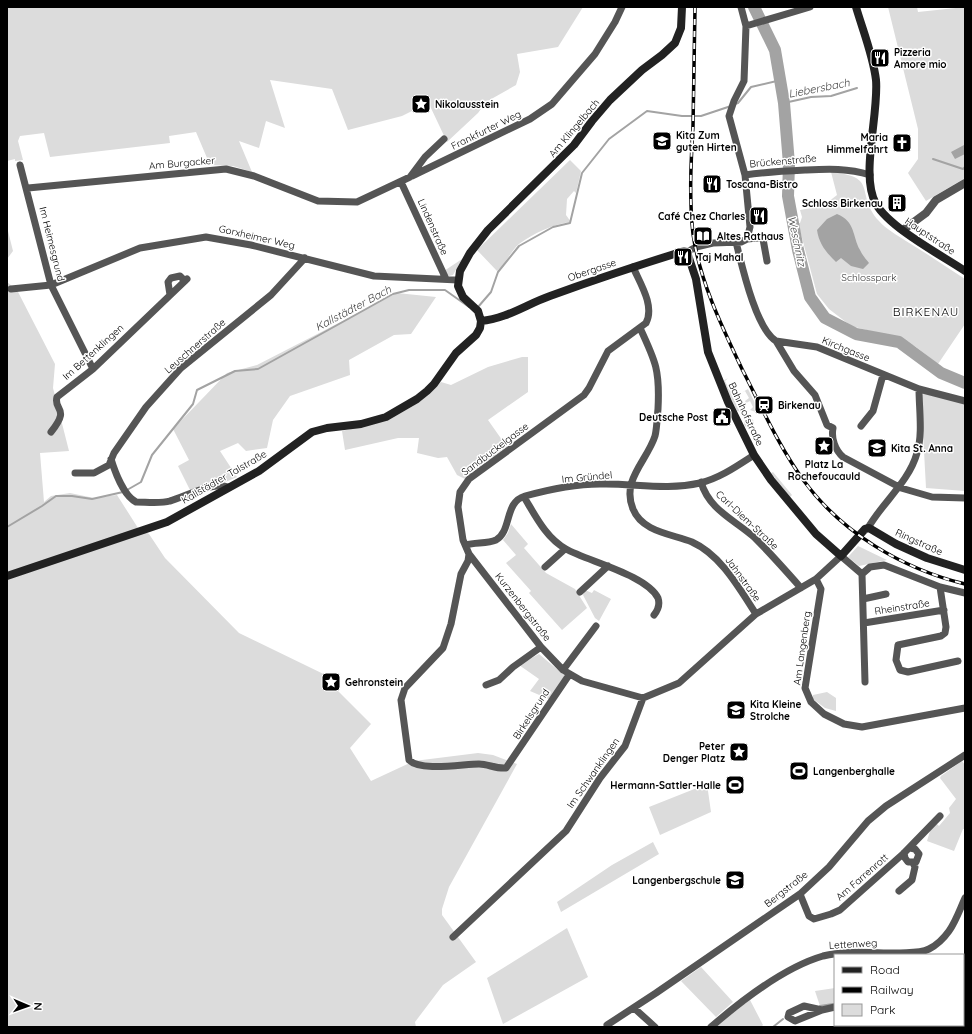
<svg xmlns="http://www.w3.org/2000/svg" width="972" height="1034" viewBox="0 0 972 1034" font-family="Quicksand,sans-serif">
	<style>
		.green { fill: #dcdcdc }
		.water { fill: #a3a3a3 }
		.lines { fill: none; stroke-linecap: round; stroke-linejoin: round }
		.stream { stroke: #a3a3a3; stroke-width: 2 }
		.river { stroke: #a3a3a3; stroke-width: 12 }
		.minor { stroke: #555; stroke-width: 7 }
		.tertiary { stroke: #555; stroke-width: 8 }
		.secondary { stroke: #222; stroke-width: 8 }
		.rail-casing { stroke: #000; stroke-width: 3.5 }
		.rail { stroke: #fff; stroke-width: 2; stroke-dasharray: 6; stroke-linecap: butt }
		.labels { text-anchor: middle; dominant-baseline: central; stroke-width: 3; stroke-linejoin: round; paint-order: stroke }
		.poi-label { font-size: 10px; font-weight: bold; fill: #000; stroke: #fff; text-anchor: start }
		.street-label { font-size: 10px; fill: #000; stroke: #fff }
		.park-label { font-size: 10px; fill: #333; stroke: #fff }
		.water-label { font-size: 11px; font-style: italic; fill: #444; stroke: #fff }
		.quarter-label { font-size: 12px; letter-spacing: 1px; fill: #000; stroke: #fff }
	</style>
	<rect width="100%" height="100%" fill="#fff"/>
	<!-- green -->
	<path class="green" d="M7 7H583L558 47 517 54 520 72 516 85 486 102 478 113 447 142 430 106 421 114 418 108 402 116 348 130 332 89 270 80 285 128 266 121 259 148 239 141 252 172 233 166 210 165 196 132 169 136 170 143 50 157 44 133 20 136 18 141 23 160 15 161V159L7 161Z
		M888 7H917L918 12 965 7V178L926 201 908 173 918 159V129Z
		M570 160 581 171 576 193 574 191 567 199 566 215 571 222C553 224 534 233 519 244 511 251 506 263 497 271L477 250Z
		M831 172C880 177 854 193 879 221 886 229 897 235 906 241 926 253 945 266 965 279V324L938 364 916 347 901 339 851 326 829 309 817 294 798 223H800L802 217 800 210 823 206 837 195Z
		M7 227 13 251 7 259Z
		M462 259 453 275 449 276 444 271Z
		M7 282 17 290 55 364 53 388 69 451 40 453 44 502 51 496 70 493 94 498 117 495 138 528 149 534 165 558 239 633 340 682 337 690 371 724 350 748 371 781 414 761 478 753 493 755 517 764 449 887 442 909V915L476 962 443 985 415 1022 416 1027H7Z
		M397 293 436 297 411 334 394 335 349 360 350 375 290 396 273 420 267 448 246 451 238 443 220 451 237 477 193 496 178 466 189 460 173 429 227 373 257 365Z
		M522 357H528V392L488 420 507 447 465 479 457 475 447 457 438 458 417 453 419 438H398L345 450 342 431 389 420 413 406 441 382 451 385 488 367Z
		M728 378 725 381 730 391 733 390 734 392 731 394 735 401 738 399 739 401 736 403 739 410 743 409 742 412 737 411 723 381Z
		M748 389 760 413H759L750 410 753 407 750 401 746 403 745 401 749 398 745 391 741 393Z
		M925 393 965 403V491L926 488 921 396Z
		M744 423a5 5 0 1 1 10 0a5 5 0 1 1-10 0Z
		M773 472 792 495 789 498 771 473Z
		M511 524 528 544 524 548 546 573 575 589 587 608 562 630 529 593 531 591 506 563 516 555 503 540 508 533Z
		M858 546 887 560 859 566 848 557Z
		M585 590 592 593 594 590 611 599 599 621 595 618 583 595Z
		M539 654 565 676 551 700 530 691 539 679 519 665Z
		M827 692 836 698V711L825 708 813 699V695Z
		M962 761 965 765V829H963L954 851 927 841 930 831 936 823 939 826 950 813 949 808 956 799 940 778 941 776Z
		M707 784 711 812 660 835 649 807Z
		M653 842 659 854 561 912 557 902 612 865Z
		M567 928 588 977 503 1024 487 978Z
		M701 967 733 1002 716 1017 681 981Z
		M835 988V1005L820 1006 815 991Z
		M750 1000 763 1025 761 1027H715L737 1009Z"/>
	<!-- water -->
	<path class="water" d="M964 145 965 154 955 159 951 152Z
		M837 214C856 222 852 236 860 250 862 255 866 259 869 263L863 269 851 266 841 258 836 262C826 252 819 244 817 230L827 219Z"/>
	<g class="lines">
		<!-- stream -->
		<path class="stream" d="M784 103 811 97 831 96 857 88
			M735 104 738 103 751 87 781 80
			M933 159 963 169 965 167
			M478 307 491 292 498 272 519 246 553 227 570 223 582 173 609 139 647 111 682 116H701L731 106
			M127 490 141 482 152 455 193 404 197 390 235 371 258 369 393 294 409 290H445L469 307
			M7 527 42 506 56 496H72L92 499 123 492
			M820 1006 833 1004
			M773 1027 783 1019"/>
		<!-- river -->
		<path class="river" d="M754 7 775 50 784 103 789 164 788 196 798 250 810 297 825 318 856 334 899 342 941 373 965 383"/>
		<!-- minor -->
		<path class="minor" d="M741 7 746 26 744 81 734 101 729 116 745 175 750 227 747 239
			M746 26 810 7
			M20 165 51 285 93 369
			M745 175C765 172 784 171 805 170 828 169 847 168 870 175
			M412 176 530 119 552 104 595 54 615 22 622 7
			M401 182 446 279
			M28 188 226 169 254 176 318 201 357 202 410 177 425 157 444 139
			M763 239 767 261
			M736 242C742 266 756 329 776 341L817 347 919 389 965 401
			M687 252 696 247 713 243 741 242 747 239 771 237
			M11 289 51 285 140 248 206 237 251 245 374 276 458 280
			M170 295 168 282 171 278 180 276 185 281
			M640 328C656 362 660 371 658 409 657 418 657 428 655 436 647 461 621 480 633 509 642 532 672 534 692 542 721 555 739 588 756 614
			M776 341 794 371 815 395 827 425 833 428C831 438 835 450 843 457L901 488 932 497 965 498
			M861 426 873 411 883 375
			M51 432C71 407 53 411 57 397L93 369 187 279
			M111 459C115 472 124 496 136 502 146 502 160 504 170 501 185 497 213 481 228 487
			M75 473H94L109 465 114 453 146 407 181 368 271 295 305 258
			M701 482C709 510 735 520 755 538 771 554 786 571 801 588
			M524 497C535 515 546 538 566 549 587 561 647 575 658 598 660 604 658 610 654 615
			M868 528C882 503 909 482 917 453 923 434 919 409 919 389
			M466 545C475 542 487 544 496 540 512 531 504 502 525 496 550 489 580 483 606 484 637 484 669 490 700 483 720 478 737 466 754 455
			M469 554 541 647 563 670 582 681 643 698
			M545 567 565 549
			M862 574 870 567 884 565 940 587 946 627 945 633 941 636 898 645 896 660 900 670 908 672 958 661
			M816 579 821 589 805 688 811 702 824 714 844 724 862 727 965 708
			M940 587 965 593
			M580 592 608 566
			M863 599 886 594
			M864 623 944 610
			M563 670 596 626
			M569 675 506 768C496 769 488 764 479 764 463 764 421 772 409 760L401 700 405 688 443 648 451 624 461 574 468 561 469 554 463 540 458 507 460 492 469 479 584 395 589 388 608 351 646 323C655 306 640 283 633 267
			M486 685 499 680 513 667 541 647
			M904 853 905 858 908 862H916L919 854 915 849 910 848
			M899 891 912 880 915 867 913 863
			M800 894 809 916 814 919 831 914 840 910 904 853 940 816
			M453 937 566 831 600 778 625 746 643 698 679 683 756 614 816 579 841 556 862 574 865 682
			M963 983H965
			M634 1008 655 1027
			M822 1010 804 1006 789 1013 788 1017 795 1021 822 1010 835 1007
			M607 1025 656 993 800 894 829 867 868 821 886 806 965 755
			M711 1027C741 1001 785 967 823 956 846 950 872 953 896 953 907 952 919 954 929 949 937 945 944 938 949 931 956 921 960 909 965 898
			M958 1027 965 1026"/>
		<!-- tertiary -->
		<path class="tertiary" d="M903 230 926 213 936 200 965 183"/>
		<!-- secondary -->
		<path class="secondary" d="M856 7C863 31 873 55 876 80 879 114 860 176 876 204 890 228 941 255 965 271
			M481 321C506 319 527 304 550 296 594 280 639 265 684 251L687 252 696 279 708 352 728 402 754 455 771 480 816 534 841 556 865 529 869 528 896 544 927 558 965 570
			M7 576 167 522 259 471 312 432 327 428 361 424 386 417 417 399 427 391 434 384 456 353 476 335 480 328 481 321 478 311 463 297 458 286 460 271 470 253 488 230 574 145 592 121 610 100 642 70 662 55 675 43 681 28 682 7"/>
		<defs>
			<path id="rail" d="M695 7C694 47 694 86 693 126 691 161 689 198 693 234 700 282 722 327 743 371 762 408 779 447 804 481 842 533 903 569 965 584"/>
		</defs>
		<!-- rail casing -->
		<use href="#rail" class="rail-casing"/>
		<!-- rail -->
		<use href="#rail" class="rail"/>
	</g>
	<!-- icons -->
	<defs>
		<symbol id="restaurant-square" viewBox="-11 -11 22 22"><rect x="-9" y="-9" width="18" height="18" rx="4" fill="#000" stroke="#fff"/><path d="M-5-6h1v4h1v-4h1v4h1v-4h1v5L-1.5 .5V6h-2V.5L-5-1ZM5-6V6H3V1.5H1.5Q1.5-4 5-6Z" fill="#fff"/></symbol>
		<symbol id="sight-square" viewBox="-11 -11 22 22"><rect x="-9" y="-9" width="18" height="18" rx="4" fill="#000" stroke="#fff"/><path d="M0-6L1.8-2.2L6-1.7L2.9 1.2L3.7 5.4L0 3.3L-3.7 5.4L-2.9 1.2L-6-1.7L-1.8-2.2Z" fill="#fff"/></symbol>
		<symbol id="school-square" viewBox="-11 -11 22 22"><rect x="-9" y="-9" width="18" height="18" rx="4" fill="#000" stroke="#fff"/><path d="M0-5L7-2L0 1L-7-2ZM-4 1L0 2.5L4 1V4Q0 6-4 4Z" fill="#fff"/></symbol>
		<symbol id="church-square" viewBox="-11 -11 22 22"><rect x="-9" y="-9" width="18" height="18" rx="4" fill="#000" stroke="#fff"/><path d="M-1.2-6h2.4v3.5h3.3v2.4h-3.3V6h-2.4V-.1h-3.3v-2.4h3.3Z" fill="#fff"/></symbol>
		<symbol id="building-square" viewBox="-11 -11 22 22"><rect x="-9" y="-9" width="18" height="18" rx="4" fill="#000" stroke="#fff"/><path d="M-4-6H4V6H1V3H-1V6H-4ZM-2.5-4.3h1.7v1.8h-1.7ZM.8-4.3h1.7v1.8H.8ZM-2.5-1h1.7V.8h-1.7ZM.8-1h1.7V.8H.8Z" fill="#fff"/></symbol>
		<symbol id="library-square" viewBox="-11 -11 22 22"><rect x="-9" y="-9" width="18" height="18" rx="4" fill="#000" stroke="#fff"/><path d="M-6-4Q-3-5.5-.7-3.5V5Q-3 3-6 4ZM6-4Q3-5.5 .7-3.5V5Q3 3 6 4Z" fill="#fff"/></symbol>
		<symbol id="station-square" viewBox="-11 -11 22 22"><rect x="-9" y="-9" width="18" height="18" rx="4" fill="#000" stroke="#fff"/><path d="M-3-6H3Q5-6 5-4V2Q5 4 3 4L4.5 6H3L1.5 4h-3L-3 6H-4.5L-3 4Q-5 4-5 2V-4Q-5-6-3-6ZM-3.5-4v3h7v-3ZM-3.5 1v1.5H-2V1ZM2 1v1.5H3.5V1Z" fill="#fff"/></symbol>
		<symbol id="civic-square" viewBox="-11 -11 22 22"><rect x="-9" y="-9" width="18" height="18" rx="4" fill="#000" stroke="#fff"/><path d="M-.6-6.5H3V-4.5H.6V-3L4-1V1h2V6H-6V1h2V-1L-.6-3ZM-1.2 2.5V6h2.4V2.5Z" fill="#fff"/></symbol>
		<symbol id="stadium-square" viewBox="-11 -11 22 22"><rect x="-9" y="-9" width="18" height="18" rx="4" fill="#000" stroke="#fff"/><path d="M0-5a6.5 5 0 1 0 0 10a6.5 5 0 1 0 0-10ZM-3.5-1.8h7v3.6h-7Z" fill="#fff"/></symbol>
	</defs>
	<g fill-rule="evenodd">
		<use href="#restaurant-square" x="869" y="47" width="22" height="22"/>
		<use href="#sight-square" x="410" y="93" width="22" height="22"/>
		<use href="#school-square" x="651" y="130" width="22" height="22"/>
		<use href="#church-square" x="891" y="132" width="22" height="22"/>
		<use href="#restaurant-square" x="701" y="173" width="22" height="22"/>
		<use href="#building-square" x="886" y="192" width="22" height="22"/>
		<use href="#restaurant-square" x="748" y="205" width="22" height="22"/>
		<use href="#library-square" x="692" y="225" width="22" height="22"/>
		<use href="#restaurant-square" x="672" y="246" width="22" height="22"/>
		<use href="#station-square" x="753" y="394" width="22" height="22"/>
		<use href="#civic-square" x="711" y="406" width="22" height="22"/>
		<use href="#sight-square" x="813" y="435" width="22" height="22"/>
		<use href="#school-square" x="866" y="437" width="22" height="22"/>
		<use href="#sight-square" x="320" y="671" width="22" height="22"/>
		<use href="#school-square" x="725" y="699" width="22" height="22"/>
		<use href="#sight-square" x="728" y="741" width="22" height="22"/>
		<use href="#stadium-square" x="788" y="760" width="22" height="22"/>
		<use href="#stadium-square" x="724" y="774" width="22" height="22"/>
		<use href="#school-square" x="724" y="869" width="22" height="22"/>
	</g>
	<g class="labels">
		<!-- poi labels -->
		<g class="poi-label">
			<text x="894" y="52">Pizzeria<tspan x="894" dy="12">Amore mio</tspan></text>
			<text x="435" y="104">Nikolausstein</text>
			<text x="676" y="135">Kita Zum<tspan x="676" dy="12">guten Hirten</tspan></text>
			<text x="888" y="137" text-anchor="end">Maria<tspan x="888" dy="12">Himmelfahrt</tspan></text>
			<text x="726" y="184">Toscana-Bistro</text>
			<text x="883" y="203" text-anchor="end">Schloss Birkenau</text>
			<text x="745" y="216" text-anchor="end">Café Chez Charles</text>
			<text x="717" y="236">Altes Rathaus</text>
			<text x="697" y="257">Taj Mahal</text>
			<text x="778" y="405">Birkenau</text>
			<text x="708" y="417" text-anchor="end">Deutsche Post</text>
			<text x="891" y="448">Kita St. Anna</text>
			<text x="824" y="464" text-anchor="middle">Platz La<tspan x="824" dy="12">Rochefoucauld</tspan></text>
			<text x="345" y="682">Gehronstein</text>
			<text x="750" y="704">Kita Kleine<tspan x="750" dy="12">Strolche</tspan></text>
			<text x="725" y="746" text-anchor="end">Peter<tspan x="725" dy="12">Denger Platz</tspan></text>
			<text x="813" y="771">Langenberghalle</text>
			<text x="721" y="785" text-anchor="end">Hermann-Sattler-Halle</text>
			<text x="721" y="880" text-anchor="end">Langenbergschule</text>
		</g>
		<!-- street labels -->
		<g class="street-label">
			<text transform="translate(574 128) rotate(-50)">Am Klingelbach</text>
			<text transform="translate(486 130) rotate(-26)">Frankfurter Weg</text>
			<text transform="translate(783 161) rotate(-5)">Brückenstraße</text>
			<text transform="translate(182 163) rotate(-5)">Am Burgacker</text>
			<text transform="translate(433 227) rotate(66)">Lindenstraße</text>
			<text transform="translate(930 236) rotate(34)">Hauptstraße</text>
			<text transform="translate(257 237) rotate(13)">Gorxheimer Weg</text>
			<text transform="translate(52 244) rotate(76)">Im Heimesgrund</text>
			<text transform="translate(592 270) rotate(-19)">Obergasse</text>
			<text transform="translate(195 346) rotate(-41)">Leuschnerstraße</text>
			<text transform="translate(846 349) rotate(22)">Kirchgasse</text>
			<text transform="translate(93 352) rotate(-42)">Im Bettenklingen</text>
			<text transform="translate(746 414) rotate(65)">Bahnhofstraße</text>
			<text transform="translate(495 449) rotate(-37)">Sandbuckelgasse</text>
			<text transform="translate(224 477) rotate(-30)">Kallstädter Talstraße</text>
			<text transform="translate(587 477) rotate(-5)">Im Gründel</text>
			<text transform="translate(747 520) rotate(43)">Carl-Diem-Straße</text>
			<text transform="translate(919 542) rotate(24)">Ringstraße</text>
			<text transform="translate(743 579) rotate(54)">Jahnstraße</text>
			<text transform="translate(523 607) rotate(52)">Kurzenbergstraße</text>
			<text transform="translate(902 607) rotate(-9)">Rheinstraße</text>
			<text transform="translate(802 648) rotate(-82)">Am Langenberg</text>
			<text transform="translate(531 714) rotate(-57)">Birkelsgrund</text>
			<text transform="translate(593 773) rotate(-55)">Im Schwanklingen</text>
			<text transform="translate(862 877) rotate(-41)">Am Farrenrott</text>
			<text transform="translate(786 889) rotate(-38)">Bergstraße</text>
			<text transform="translate(853 944) rotate(-3)">Lettenweg</text>
		</g>
		<!-- park labels -->
		<g class="park-label">
			<text x="869" y="277">Schlosspark</text>
		</g>
		<!-- water labels -->
		<g class="water-label">
			<text transform="translate(819 88) rotate(-11)">Liebersbach</text>
			<text transform="translate(797 241) rotate(78)">Weschnitz</text>
			<text transform="translate(353 308) rotate(-28)">Kallstädter Bach</text>
		</g>
		<!-- quarter labels -->
		<g class="quarter-label">
			<text x="926" y="311">BIRKENAU</text>
		</g>
	</g>
	<!-- border -->
	<rect width="972" height="1034" fill="none" stroke="#000000" stroke-width="16"/>
	<!-- legend -->
	<rect x="834" y="954" width="130" height="72" fill="#ffffff" stroke="#999999"/>
	<rect x="842" y="967" width="20" height="6" fill="#222222" stroke="#999999"/>
	<text x="870" y="974" font-size="12" fill="#000000">Road</text>
	<rect x="842" y="987" width="20" height="6" fill="#000000" stroke="#999999"/>
	<text x="870" y="994" font-size="12" fill="#000000">Railway</text>
	<rect x="842" y="1004" width="20" height="12" fill="#dcdcdc" stroke="#999999"/>
	<text x="870" y="1014" font-size="12" fill="#000000">Park</text>
	<!-- north arrow -->
	<g transform="translate(28 1006) rotate(92)" stroke="#ffffff" stroke-width="3" paint-order="stroke">
	<path d="M0-3L7 15L0 10L-7 15Z" fill="#000000"/>
	<text y="-6" font-size="11" font-weight="bold" text-anchor="middle" fill="#000000">N</text>
	</g>
</svg>
